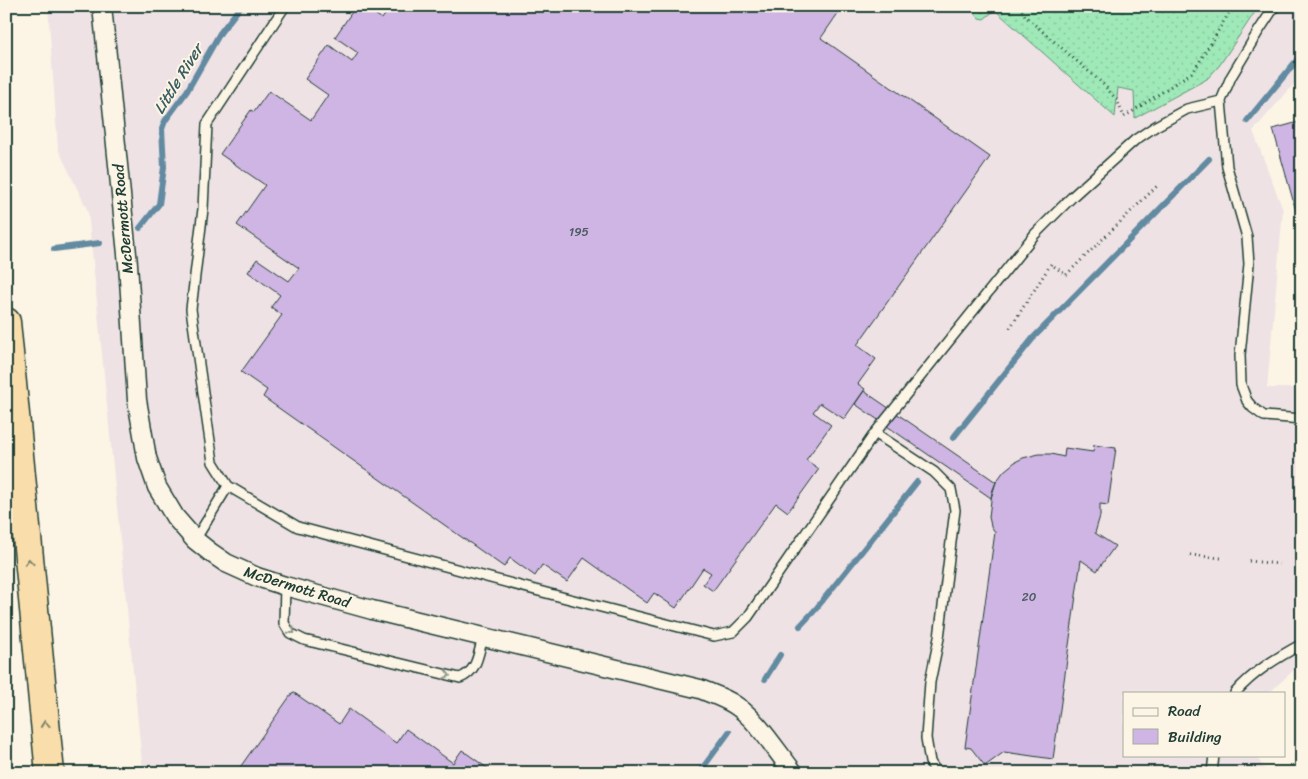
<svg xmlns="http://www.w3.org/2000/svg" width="1308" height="779" viewBox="0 0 1308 779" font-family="Sriracha,sans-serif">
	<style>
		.built { fill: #eee2e4 }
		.grass { fill: url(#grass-dots); stroke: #5f9376 }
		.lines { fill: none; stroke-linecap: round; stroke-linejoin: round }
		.stream { stroke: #628aa1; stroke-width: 6 }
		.building { fill: #cfb5e3; stroke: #1f3d34 }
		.lane-casing { stroke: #1f3d34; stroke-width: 12 }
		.street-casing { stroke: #1f3d34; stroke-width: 21 }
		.highway-casing { stroke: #1f3d34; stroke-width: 31 }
		.path { stroke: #1f3d34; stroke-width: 3; stroke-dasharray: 1 4; stroke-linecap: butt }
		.lane { stroke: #fcf5e5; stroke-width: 9 }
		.street { stroke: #fcf5e5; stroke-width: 18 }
		.highway { stroke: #f9ddab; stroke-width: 28 }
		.oneway { stroke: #81856a }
		.oneway2 { stroke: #8e998c }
		.labels { text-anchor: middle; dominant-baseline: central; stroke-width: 4; stroke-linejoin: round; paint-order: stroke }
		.number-label { font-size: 12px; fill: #4b5b60 }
		.street-label { font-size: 15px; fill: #1f3d34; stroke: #fcf5e5 }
		.water-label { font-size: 16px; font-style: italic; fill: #3b5d61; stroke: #fcf5e5 }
	</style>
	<defs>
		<pattern id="grass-dots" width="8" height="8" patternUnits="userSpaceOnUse" patternTransform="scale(1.25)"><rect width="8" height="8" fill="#9fe9b8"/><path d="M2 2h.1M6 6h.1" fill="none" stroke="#88c99f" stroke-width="1.8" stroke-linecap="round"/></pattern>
	</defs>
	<rect width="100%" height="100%" fill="#fcf5e5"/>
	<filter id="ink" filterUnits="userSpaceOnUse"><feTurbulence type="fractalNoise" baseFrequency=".02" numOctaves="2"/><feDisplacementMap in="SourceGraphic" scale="10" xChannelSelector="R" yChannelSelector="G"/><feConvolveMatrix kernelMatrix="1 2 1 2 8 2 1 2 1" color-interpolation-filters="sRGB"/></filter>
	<g filter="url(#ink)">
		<!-- built -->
		<path class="built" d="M48 6H1302V75L1253 131 1283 210 1267 388H1302V665L1297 667 1269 693H1124V755H1255L1268 773H143L88 211 58 149Z"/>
		<!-- grass -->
		<path class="grass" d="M975 6H1259L1219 66 1207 79 1135 118 1134 91 1118 88 1115 117 995 10 984 19 979 18 974 12Z"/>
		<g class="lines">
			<!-- stream -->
			<path class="stream" d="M1247 121 1302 54
				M140 228 159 204 164 167 162 129 165 121 187 91 220 33 241 6
				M54 249 100 243
				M953 438 1034 337 1209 159
				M800 626 815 610 917 482
				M765 679 780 655
				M699 773 729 732"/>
		</g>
		<!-- building -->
		<path class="building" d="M356 6H364L382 19 391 6H843L821 38 990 157 857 345 876 359 858 384 865 389 844 419 820 403 813 412 831 425 806 460 819 469 788 512 776 503 713 591 703 584 711 573 703 568 676 608 654 593 647 603 584 558 567 582 542 565 535 576 510 558 504 567 263 397 267 390 241 372 282 315 271 307 280 295 248 272 257 259 289 281 299 268 237 225 265 185 220 154 251 110 254 112 269 91 311 120 328 95 305 79 329 45 352 62 358 53 335 37Z
			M1302 121V217L1298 218 1273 129Z
			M864 391 996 482 991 498 855 404Z
			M1094 445 1116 448 1108 505 1100 504V516L1095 533 1115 546 1097 571 1081 560 1053 759 1004 752 985 766 971 748 965 747 995 532 991 526 989 517 992 492 996 482 1004 471 1015 462 1023 458 1039 454H1051L1064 457 1065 448 1093 452Z
			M293 692 339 724 349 709 396 743 406 729 453 763 462 750 494 773H236Z"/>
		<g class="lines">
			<defs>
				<path id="lane" d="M285 6 207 124 203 209 191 309 213 462 228 486 298 527 554 595 714 636 733 632 748 617 875 433 1035 234 1073 196 1135 140 1156 126 1187 109 1221 101
					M1275 6 1258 32 1231 77 1221 101 1227 167 1247 237 1249 264 1240 355 1241 385 1247 401 1253 408 1264 416 1302 419
					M875 433 934 472 951 489 955 510 939 638 930 682 926 738 930 762 937 773
					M195 540 228 486
					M285 586 284 623 290 633 304 640 460 678C478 671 478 654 483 637
					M1235 693C1253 672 1278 657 1302 644
					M1212 773 1214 755"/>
				<path id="street" d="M102 6 128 264 137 400 147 458 157 487 175 517 195 540 210 552 226 563 257 577 285 586 372 610 700 689C712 694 725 698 735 705 757 719 777 752 794 773"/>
				<path id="highway" d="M6 322 50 773"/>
			</defs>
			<!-- lane casing -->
			<use href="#lane" class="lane-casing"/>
			<!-- street casing -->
			<use href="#street" class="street-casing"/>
			<!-- highway casing -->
			<use href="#highway" class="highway-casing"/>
			<!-- path -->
			<path class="path" d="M1019 6 1026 17 1102 83 1117 100 1124 117 1194 71 1233 6
				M1010 328 1051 264 1066 275 1157 186
				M1190 555 1221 558
				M1249 561 1279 564"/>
			<!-- lane -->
			<use href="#lane" class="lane"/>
			<!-- street -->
			<use href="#street" class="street"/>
			<!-- highway -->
			<use href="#highway" class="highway"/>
		</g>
		<!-- one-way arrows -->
		<defs><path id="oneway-chevron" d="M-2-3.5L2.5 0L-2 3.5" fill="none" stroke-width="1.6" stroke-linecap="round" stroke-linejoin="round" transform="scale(1.25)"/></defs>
		<g class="oneway">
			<use href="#oneway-chevron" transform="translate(29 562) rotate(-95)"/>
			<use href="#oneway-chevron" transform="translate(45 724) rotate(-95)"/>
		</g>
		<g class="oneway2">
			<use href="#oneway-chevron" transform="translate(292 631) rotate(41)"/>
			<use href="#oneway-chevron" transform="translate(447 675) rotate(14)"/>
		</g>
	</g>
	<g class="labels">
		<!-- number labels -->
		<g class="number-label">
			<text x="579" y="232">195</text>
			<text x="1029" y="597">20</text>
		</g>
		<!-- street labels -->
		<g class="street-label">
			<text transform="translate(123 219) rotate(-95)">McDermott Road</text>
			<text transform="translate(297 587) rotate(17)">McDermott Road</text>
		</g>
		<!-- water labels -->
		<g class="water-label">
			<text transform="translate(178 79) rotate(-58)">Little River</text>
		</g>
	</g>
	<!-- margin -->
	<rect width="1308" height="779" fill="none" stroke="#fcf5e5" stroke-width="25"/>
	<rect x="12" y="12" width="1283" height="754" fill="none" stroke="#1f3d34" stroke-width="2" filter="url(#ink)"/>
	<!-- legend -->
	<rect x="1123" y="692" width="162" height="65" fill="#fcf5e5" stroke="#a4ab9e"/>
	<rect x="1133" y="708" width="25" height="8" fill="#fcf5e5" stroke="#a4ab9e"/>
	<text x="1168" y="716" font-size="15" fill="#1f3d34">Road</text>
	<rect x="1133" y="729" width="25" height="15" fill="#cfb5e3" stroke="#a4ab9e"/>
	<text x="1168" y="742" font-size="15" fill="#1f3d34">Building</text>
</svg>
